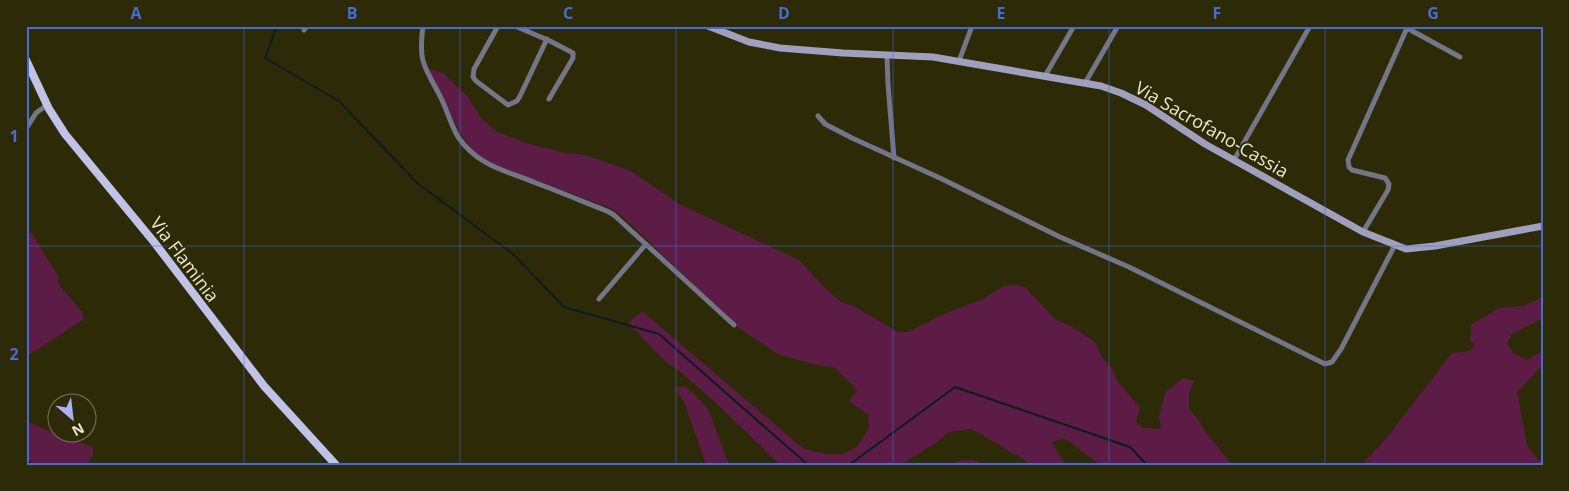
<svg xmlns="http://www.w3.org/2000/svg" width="1569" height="491" viewBox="0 0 1569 491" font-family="'Open Sans',sans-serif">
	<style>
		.green { fill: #5c1c45 }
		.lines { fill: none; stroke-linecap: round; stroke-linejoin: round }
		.stream { stroke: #0d1c22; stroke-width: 2 }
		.street { stroke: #747587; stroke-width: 5 }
		.secondary { stroke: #9fa0be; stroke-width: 7 }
		.primary { stroke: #c1c2e8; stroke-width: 8 }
		.grid { fill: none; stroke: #466dd6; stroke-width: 1; stroke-opacity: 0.55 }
		.labels { text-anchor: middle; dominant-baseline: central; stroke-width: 4; stroke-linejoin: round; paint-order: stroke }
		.street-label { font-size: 18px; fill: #e9e7cf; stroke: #2d2a08 }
		.neatline { fill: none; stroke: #466dd6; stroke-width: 2 }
		.grid-label { font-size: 16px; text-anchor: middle; font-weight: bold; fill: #466dd6 }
	</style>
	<rect width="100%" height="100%" fill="#2d2a08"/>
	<!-- green -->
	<path class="green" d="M428 69 442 72 469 98 481 118 498 132 526 143 566 153 585 155 631 171 679 204 799 260 824 287 841 302 854 306 898 332H908L944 314 983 299 1003 286 1016 285 1025 287 1056 320 1071 326 1095 342 1100 354 1113 370 1117 381 1140 407 1136 422 1143 428 1161 429 1159 417 1165 393 1183 378 1194 381 1189 393V409L1200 422 1204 430 1232 465H1100L1066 439 1056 440 1052 443 1066 465H1029L1023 459 972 429 949 432 936 443 900 465H780L718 405 683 374 665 361 628 323 642 311 804 449C819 452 839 459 853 449 860 445 865 434 869 427L868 415 849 401 857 390 835 368 812 364 778 354 739 328 620 214 608 207 490 163C483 158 475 153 469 146 453 124 442 93 428 69Z
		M31 232 58 276 59 285 83 313 84 319 26 357V236Z
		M1543 297V318L1512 334 1507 343 1513 353 1527 360 1543 350V365L1517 392 1527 445 1538 460H1543V465H1361L1385 440 1452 353 1469 351 1475 346 1470 340 1471 325 1499 308 1523 306Z
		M685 386 697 397 708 409 729 465H706L685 404 675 388Z
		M26 421 66 438 93 447V457L85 465H26Z
		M973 460 987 465H950L958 461Z"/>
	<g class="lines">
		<!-- stream -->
		<path class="stream" d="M277 26 265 58 339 101 417 183 513 254 564 307 659 334 808 465
			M26 459 32 465
			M849 465 955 387 1130 447 1147 465"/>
		<!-- street -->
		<path class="street" d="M423 26C418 65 425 66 441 98 447 110 451 125 458 137 479 167 505 170 536 183 560 192 584 202 607 211L614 215 734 325
			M498 26 474 69 473 77 476 81 508 105 517 101 520 96 547 39
			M515 26 550 41 573 53V58L549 99
			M1405 27 1460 57
			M304 30 307 26
			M887 55 888 84 894 158
			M959 61 972 26
			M1045 76 1074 26
			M1085 83 1118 26
			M818 116 825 124 852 138 942 179 1060 237 1129 267 1325 364 1332 362 1341 349 1395 245
			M26 129 36 113 47 105
			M1234 160 1310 26
			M1363 232 1388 190 1389 184 1385 178 1352 170 1349 167 1348 160 1407 28
			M599 299 646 244"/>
		<!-- secondary -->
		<path class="secondary" d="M708 26 749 42 780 48 843 53 933 57 1101 86 1121 93 1146 105 1205 144 1363 232 1406 249 1435 246 1543 226"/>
		<!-- primary -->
		<path class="primary" d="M26 60 49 109 65 134 154 242 264 386 336 465"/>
	</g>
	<!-- grid -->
	<path class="grid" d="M244 26V465M460 26V465M676 26V465M893 26V465M1109 26V465M1325 26V465M26 246H1543"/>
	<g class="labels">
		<!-- street labels -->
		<g class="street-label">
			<text transform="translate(1212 129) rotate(30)">Via Sacrofano-Cassia</text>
			<text transform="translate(185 259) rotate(53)">Via Flaminia</text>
		</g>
	</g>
	<!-- border -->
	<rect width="1569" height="491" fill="none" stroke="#2d2a08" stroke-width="55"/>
	<!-- north arrow -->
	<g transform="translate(72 418) rotate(152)"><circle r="24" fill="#2d2a08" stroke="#787658"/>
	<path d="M0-4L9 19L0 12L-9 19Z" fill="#afaefa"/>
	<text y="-8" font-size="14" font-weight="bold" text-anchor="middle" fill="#e9e7cf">N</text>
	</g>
	<rect x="28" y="28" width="1514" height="436" class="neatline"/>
	<g class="grid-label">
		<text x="136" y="19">A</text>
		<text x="352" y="19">B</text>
		<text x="568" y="19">C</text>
		<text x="784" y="19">D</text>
		<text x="1001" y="19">E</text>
		<text x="1217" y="19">F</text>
		<text x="1433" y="19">G</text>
		<text x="14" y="142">1</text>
		<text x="14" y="360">2</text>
	</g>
</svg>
